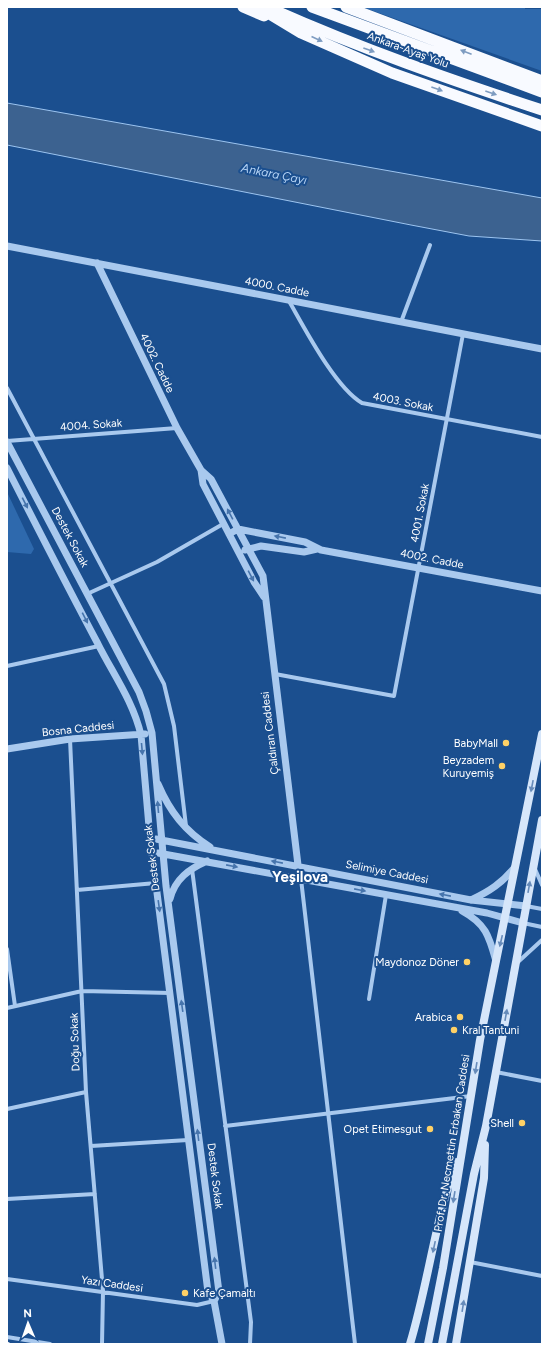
<svg xmlns="http://www.w3.org/2000/svg" width="549" height="1351" viewBox="0 0 549 1351" font-family="Figtree,sans-serif">
	<style>
		.green { fill: #2e69ad }
		.water { fill: #3c6290; stroke: #9cc4f0 }
		.lines { fill: none; stroke-linecap: round; stroke-linejoin: round }
		.minor { stroke: #a9c9ee; stroke-width: 4 }
		.tertiary { stroke: #a9c9ee; stroke-width: 7 }
		.secondary { stroke: #d6e6fa; stroke-width: 8 }
		.trunk { stroke: #f8faff; stroke-width: 11 }
		.rail-casing { stroke: #fff; stroke-width: 4 }
		.rail { stroke: #1b4f8f; stroke-width: 2.5; stroke-dasharray: 8; stroke-linecap: butt }
		.oneway { fill: #7e9cc1 }
		.oneway2 { fill: #4674ac }
		.oneway3 { fill: #668bba }
		.poi-dot { fill: #ffd166; stroke: #1b4f8f; stroke-width: 1.5 }
		.labels { text-anchor: middle; dominant-baseline: central; stroke-width: 4; stroke-linejoin: round; paint-order: stroke }
		.street-label { font-size: 11px; fill: #fff; stroke: #1b4f8f }
		.poi-label { font-size: 11px; fill: #fff; stroke: #1b4f8f; text-anchor: end }
		.water-label { font-size: 12px; font-style: italic; fill: #b5d3f5; stroke: #1b4f8f }
		.district-label { font-size: 15px; font-weight: bold; fill: #fff; stroke: #1b4f8f }
	</style>
	<rect width="100%" height="100%" fill="#1b4f8f"/>
	<!-- green -->
	<path class="green" d="M362 7H525V9H542V71Z
		M7 492 34 549 31 554 7 552Z"/>
	<!-- water -->
	<path class="water" d="M7 103 542 198V241L469 236 411 225 7 145Z"/>
	<g class="lines">
		<!-- minor -->
		<path class="minor" d="M289 301C305 329 335 387 362 403L542 437
			M401 322 430 245
			M7 388 164 684 174 726 186 826
			M7 441 177 428
			M87 594 157 562 223 524
			M7 666 99 646
			M275 674 394 696 463 334
			M70 739 86 1092 103 1291 102 1344
			M192 869 251 1322 250 1344
			M535 869 542 885
			M301 879 355 1344
			M77 890 156 883
			M526 906 542 909
			M523 923 542 927
			M7 949 15 1006
			M518 962 542 940
			M369 999 386 895
			M7 1008 82 991 171 993
			M496 1072 542 1081
			M7 1109 86 1092
			M225 1126 471 1096
			M91 1146 188 1140
			M7 1199 95 1194
			M470 1262 542 1276
			M7 1279 197 1305 214 1301
			M7 1337 50 1344"/>
		<!-- tertiary -->
		<path class="tertiary" d="M7 246 542 349
			M97 263 177 428 201 470 211 479 263 576 298 865
			M7 442 139 692 146 711 152 733 166 886 219 1292 214 1301
			M7 468C37 527 67 586 98 644 113 674 133 701 141 735L150 838 208 1292 214 1301 222 1344
			M201 470 203 484 254 582 264 597
			M229 534 238 529 305 542 321 550 542 591
			M245 550 261 546 304 552 317 549
			M7 749 70 739 145 734
			M158 784C170 812 185 831 210 847
			M156 839 471 900 526 906
			M158 853 487 913 523 923
			M170 899C175 879 189 869 207 861
			M471 900C490 891 502 883 515 867
			M462 911C486 924 489 936 496 961"/>
		<!-- secondary -->
		<path class="secondary" d="M410 1344C428 1284 435 1221 456 1162
			M428 1344 443 1268 480 1040 542 734
			M442 1344 474 1174 486 1126 542 820
			M456 1344 484 1178 485 1145"/>
		<!-- trunk -->
		<path class="trunk" d="M243 7 264 16
			M258 7 301 33 392 73 542 126
			M312 7 542 92
			M346 7 542 81
			M274 10C362 49 451 80 542 110"/>
		<defs>
			<path id="rail" d="M7 1344H8"/>
		</defs>
		<!-- rail casing -->
		<use href="#rail" class="rail-casing"/>
		<!-- rail -->
		<use href="#rail" class="rail"/>
	</g>
	<!-- one-way arrows -->
	<defs><path id="oneway-solid" d="M-6-.8H1V-3.2L6.5 0L1 3.2V.8H-6Z"/></defs>
	<g class="oneway">
		<use href="#oneway-solid" transform="translate(317 39) rotate(24)"/>
		<use href="#oneway-solid" transform="translate(369 50) rotate(20)"/>
		<use href="#oneway-solid" transform="translate(466 52) rotate(-159)"/>
		<use href="#oneway-solid" transform="translate(437 89) rotate(20)"/>
		<use href="#oneway-solid" transform="translate(491 93) rotate(19)"/>
	</g>
	<g class="oneway2">
		<use href="#oneway-solid" transform="translate(25 503) rotate(63)"/>
		<use href="#oneway-solid" transform="translate(230 514) rotate(-118)"/>
		<use href="#oneway-solid" transform="translate(280 537) rotate(-169)"/>
		<use href="#oneway-solid" transform="translate(251 576) rotate(62)"/>
		<use href="#oneway-solid" transform="translate(85 618) rotate(63)"/>
		<use href="#oneway-solid" transform="translate(142 749) rotate(85)"/>
		<use href="#oneway-solid" transform="translate(158 807) rotate(-95)"/>
		<use href="#oneway-solid" transform="translate(277 862) rotate(-169)"/>
		<use href="#oneway-solid" transform="translate(232 866) rotate(11)"/>
		<use href="#oneway-solid" transform="translate(360 890) rotate(11)"/>
		<use href="#oneway-solid" transform="translate(445 895) rotate(-169)"/>
		<use href="#oneway-solid" transform="translate(159 906) rotate(82)"/>
		<use href="#oneway-solid" transform="translate(182 1006) rotate(-98)"/>
		<use href="#oneway-solid" transform="translate(198 1135) rotate(-97)"/>
		<use href="#oneway-solid" transform="translate(215 1263) rotate(-97)"/>
	</g>
	<g class="oneway3">
		<use href="#oneway-solid" transform="translate(532 786) rotate(101)"/>
		<use href="#oneway-solid" transform="translate(529 887) rotate(-80)"/>
		<use href="#oneway-solid" transform="translate(501 941) rotate(103)"/>
		<use href="#oneway-solid" transform="translate(506 1015) rotate(-80)"/>
		<use href="#oneway-solid" transform="translate(476 1068) rotate(99)"/>
		<use href="#oneway-solid" transform="translate(454 1197) rotate(99)"/>
		<use href="#oneway-solid" transform="translate(434 1247) rotate(102)"/>
		<use href="#oneway-solid" transform="translate(463 1306) rotate(-81)"/>
	</g>
	<!-- markers -->
	<g class="poi-dot">
		<circle cx="506" cy="743" r="4"/>
		<circle cx="502" cy="766" r="4"/>
		<circle cx="467" cy="962" r="4"/>
		<circle cx="460" cy="1017" r="4"/>
		<circle cx="454" cy="1030" r="4"/>
		<circle cx="522" cy="1123" r="4"/>
		<circle cx="430" cy="1129" r="4"/>
		<circle cx="185" cy="1293" r="4"/>
	</g>
	<g class="labels">
		<!-- street labels -->
		<g class="street-label">
			<text transform="translate(408 50) rotate(20)">Ankara-Ayaş Yolu</text>
			<text transform="translate(277 287) rotate(11)">4000. Cadde</text>
			<text transform="translate(157 363) rotate(64)">4002. Cadde</text>
			<text transform="translate(403 402) rotate(11)">4003. Sokak</text>
			<text transform="translate(91 425) rotate(-4)">4004. Sokak</text>
			<text transform="translate(420 513) rotate(-79)">4001. Sokak</text>
			<text transform="translate(70 537) rotate(62)">Destek Sokak</text>
			<text transform="translate(432 559) rotate(11)">4002. Cadde</text>
			<text transform="translate(78 729) rotate(-6)">Bosna Caddesi</text>
			<text transform="translate(270 733) rotate(-97)">Çaldıran Caddesi</text>
			<text transform="translate(152 858) rotate(-97)">Destek Sokak</text>
			<text transform="translate(387 872) rotate(11)">Selimiye Caddesi</text>
			<text transform="translate(75 1042) rotate(-92)">Doğu Sokak</text>
			<text transform="translate(452 1143) rotate(-81)">Prof. Dr. Necmettin Erbakan Caddesi</text>
			<text transform="translate(215 1176) rotate(83)">Destek Sokak</text>
			<text transform="translate(112 1284) rotate(8)">Yazı Caddesi</text>
		</g>
		<!-- poi labels -->
		<g class="poi-label">
			<text x="498" y="743">BabyMall</text>
			<text x="494" y="760">Beyzadem<tspan x="494" dy="13">Kuruyemiş</tspan></text>
			<text x="459" y="962">Maydonoz Döner</text>
			<text x="452" y="1017">Arabica</text>
			<text x="462" y="1030" text-anchor="start">Kral Tantuni</text>
			<text x="514" y="1123">Shell</text>
			<text x="422" y="1129">Opet Etimesgut</text>
			<text x="193" y="1293" text-anchor="start">Kafe Çamaltı</text>
		</g>
		<!-- water labels -->
		<g class="water-label">
			<text transform="translate(274 174) rotate(11)">Ankara Çayı</text>
		</g>
		<!-- district labels -->
		<g class="district-label">
			<text x="300" y="877">Yeşilova</text>
		</g>
	</g>
	<!-- border -->
	<rect width="549" height="1351" fill="none" stroke="#ffffff" stroke-width="16"/>
	<!-- north arrow -->
	<g transform="translate(28 1323) rotate(358)" stroke="#1b4f8f" stroke-width="3" paint-order="stroke">
	<path d="M0-3L7 15L0 10L-7 15Z" fill="#ffffff"/>
	<text y="-6" font-size="11" font-weight="bold" text-anchor="middle" fill="#ffffff">N</text>
	</g>
</svg>
